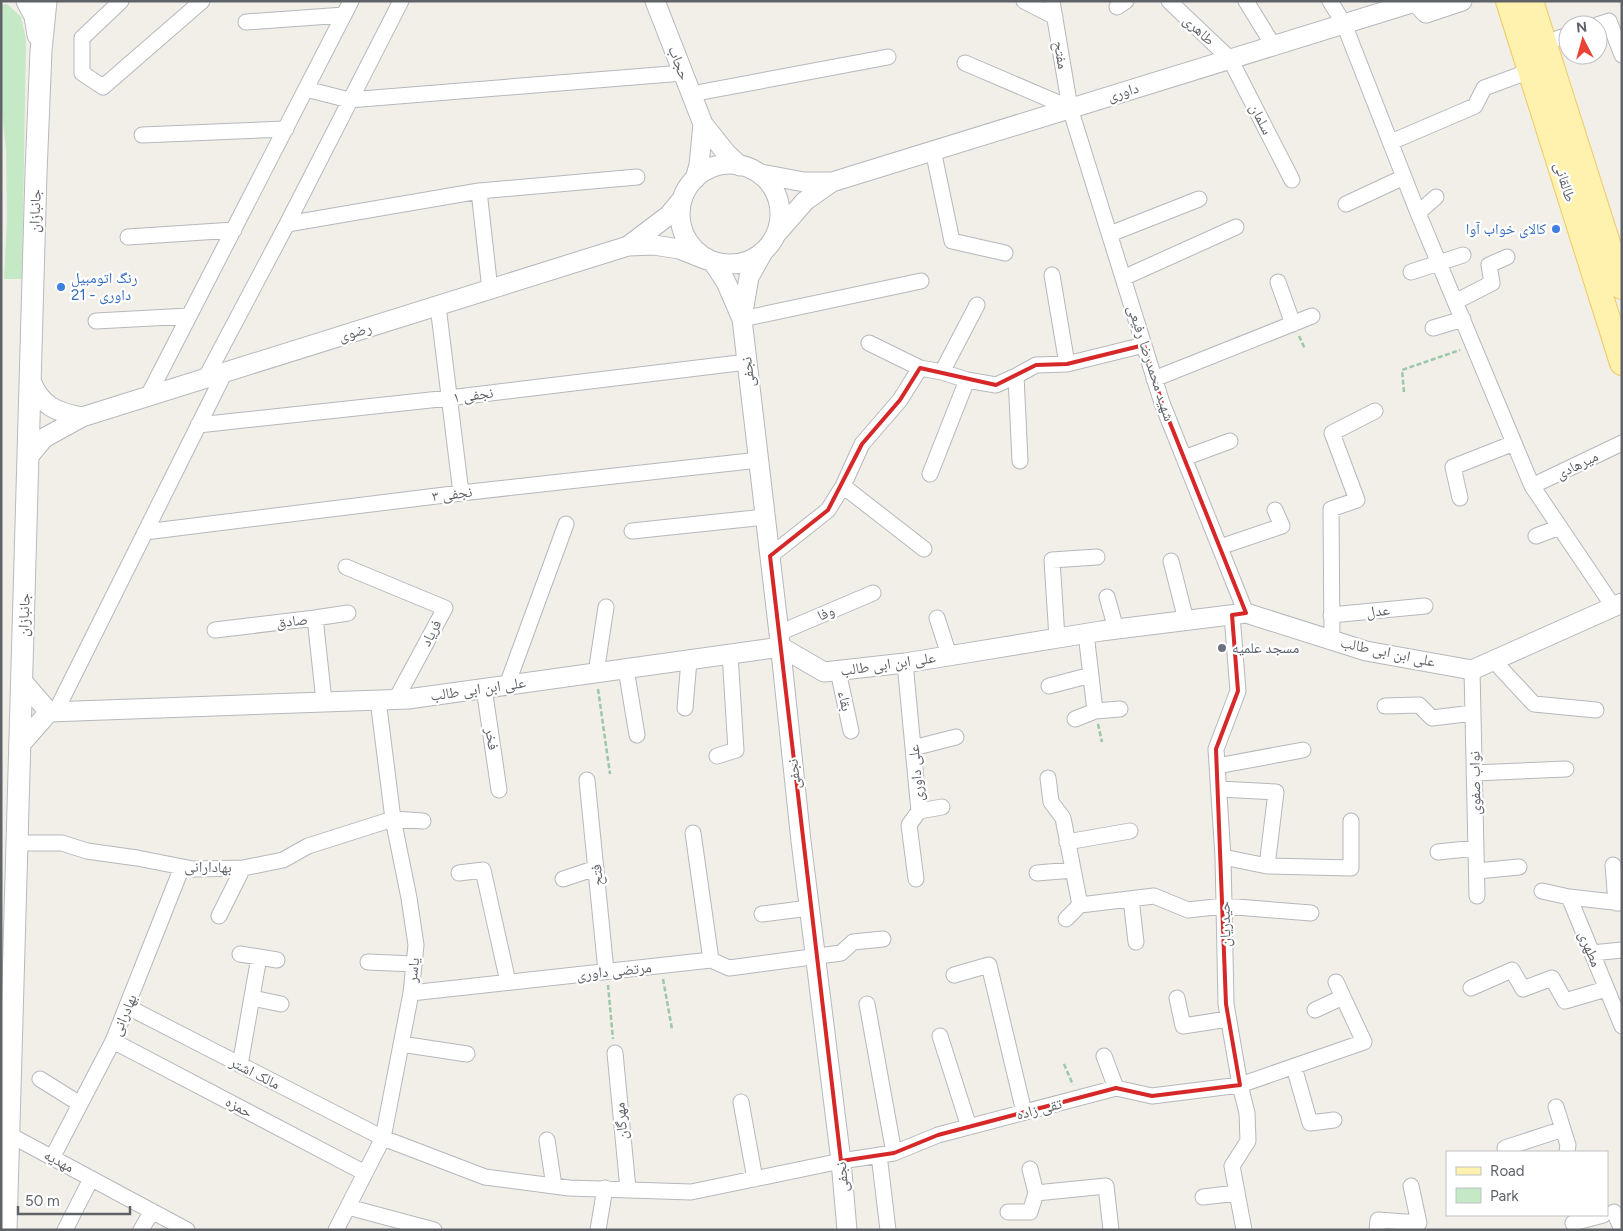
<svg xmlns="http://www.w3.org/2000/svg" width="1623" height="1231" viewBox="0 0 1623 1231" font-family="Figtree,'Noto Naskh Arabic',sans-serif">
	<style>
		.green { fill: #c5e8c5 }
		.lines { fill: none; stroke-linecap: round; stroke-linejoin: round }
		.minor-casing { stroke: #b5b8bc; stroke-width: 17 }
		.tertiary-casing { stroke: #b5b8bc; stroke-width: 21 }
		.secondary-casing { stroke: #b6babf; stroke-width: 23 }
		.primary-casing { stroke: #f2c960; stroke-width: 26 }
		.path { stroke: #9cc7a9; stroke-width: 2.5; stroke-dasharray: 5 2.5; stroke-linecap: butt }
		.minor { stroke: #fff; stroke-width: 15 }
		.tertiary { stroke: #fff; stroke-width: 19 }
		.secondary { stroke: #fff; stroke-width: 21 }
		.primary { stroke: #fff2af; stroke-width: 24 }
		.marked { fill: none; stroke: #d62828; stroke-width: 4; stroke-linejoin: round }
		.shop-dot { fill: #3f7fe0; stroke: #fff; stroke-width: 2 }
		.worship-dot { fill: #6b7280; stroke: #fff; stroke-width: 2 }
		.labels { text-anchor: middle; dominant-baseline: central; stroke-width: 4.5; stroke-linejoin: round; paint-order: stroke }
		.street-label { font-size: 15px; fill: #5f6368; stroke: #fff }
		.shop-label { font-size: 15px; fill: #366cbe; stroke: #fff; text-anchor: end }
		.worship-label { font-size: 15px; fill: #5b616d; stroke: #fff; text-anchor: start }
	</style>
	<rect width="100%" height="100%" fill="#f1efe8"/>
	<!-- green -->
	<path class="green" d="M7 4 21 17 26 39 22 279H4L7 220 6 150 1 104V5Z"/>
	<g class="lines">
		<defs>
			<path id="minor" d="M121 1 82 38V73L103 87 202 1
				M1024 1 1055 17
				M1052 1 1070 108 1162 403 1246 613
				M1169 1 1230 59 1292 180
				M1246 1 1273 45
				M1330 1 1344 24 1418 213 1532 486 1613 606
				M1117 7 1126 1
				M246 22 344 15
				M1597 25 1609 21 1622 55
				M1544 43 1568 35
				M965 63 1070 108
				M306 89 349 100 683 73
				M691 94 888 57
				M142 135 286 129
				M1391 142 1475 106 1484 88 1530 71
				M933 150 952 241 1005 253
				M479 191 490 290
				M1346 204 1404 177
				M1418 213 1436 197
				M287 224 479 191 637 177
				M1110 234 1199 199
				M128 237 234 230
				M1411 272 1463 255
				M1052 275 1067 364
				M1123 278 1236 227
				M1278 282 1293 324
				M1455 302 1492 283 1489 265 1507 257
				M438 306 461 493
				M742 319 921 281
				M96 321 189 316
				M1433 328 1463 319
				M869 343 920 368
				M942 372 977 305
				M1016 376 1020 461
				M205 379 287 224 401 1
				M1154 379 1312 316
				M148 396 351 1
				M198 425 449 398 747 362
				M1184 458 1230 441
				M930 474 967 380
				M843 486 924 549
				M1532 486 1622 443
				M1460 498 1453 467 1514 443
				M632 531 765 517
				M145 532 461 493 759 460
				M1536 536 1560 527
				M1220 547 1282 526 1275 510
				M770 556 828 510 843 486 862 444 900 400 920 368 942 372 967 380 996 385 1016 376 1036 365 1067 364 1144 345
				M1171 561 1186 620
				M346 567 445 608 396 699
				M1107 597 1116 629
				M1232 615 1238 691 1216 749 1223 857 1226 1004 1240 1085 1247 1113 1248 1141 1232 1166 1244 1230
				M1331 615 1425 606
				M315 618 348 613
				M937 618 949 655
				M215 630 315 618 324 701
				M779 633 873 593
				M1057 638 1052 560 1097 557
				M1332 640 1331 509 1357 500 1332 433 1375 411
				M1493 660 1534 704 1596 710
				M905 663 919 811 909 825 916 879
				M626 669 637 735
				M1472 670 1477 896
				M838 671 851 731
				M596 673 606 607
				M507 685 566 524
				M1049 686 1091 675
				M484 688 499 790
				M1385 706 1419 705 1432 718 1473 713
				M685 708 689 660
				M56 711 225 372
				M1095 711 1120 709
				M1075 719 1095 711 1086 633
				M913 748 956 737
				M717 756 736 750 730 654
				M1217 766 1303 750
				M1474 773 1566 769
				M1048 778 1051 802 1063 818 1080 905 1154 896 1188 910 1224 906 1311 913
				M587 780 606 971
				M1219 789 1276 792 1267 866
				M919 811 942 807
				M693 833 711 960
				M1067 842 1130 831
				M18 843H62L87 851 137 858 193 869 243 868 283 860 308 846 393 819 423 821
				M1438 852 1476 848
				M1223 857 1267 866 1351 868V821
				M1613 865 1616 903
				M1477 871 1519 867
				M459 873 483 870 508 982
				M1037 873 1073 870
				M563 879 596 868
				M1542 891 1569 897 1622 1026
				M1569 897 1622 903
				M1131 899 1136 942
				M762 914 809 908
				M219 916 243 868
				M1066 919 1080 905
				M1592 953 1622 950
				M240 954 259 957
				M368 962 414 964
				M954 975 989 965 1024 1112
				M1471 988 1512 970 1523 989 1552 978 1565 1001 1606 989
				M411 993 711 960 729 968 841 953 853 942 883 939
				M252 998 281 1004
				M1177 998 1183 1026 1228 1019
				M867 1004 894 1153
				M128 1007 383 1138 485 1177 569 1188 691 1192 841 1161 894 1153 938 1135 1116 1088 1152 1096 1240 1085 1364 1042 1336 982
				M1315 1010 1343 997
				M940 1036 969 1127
				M113 1041 365 1173
				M401 1044 467 1054
				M615 1053 628 1189
				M1104 1056 1116 1088
				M240 1065 259 957 277 960
				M1294 1067 1310 1123 1334 1120
				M40 1079 80 1104
				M741 1102 755 1179
				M1556 1107 1568 1145 1567 1152
				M10 1135 187 1230
				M547 1140 554 1186
				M1505 1148 1563 1129
				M879 1155 888 1230
				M52 1158 113 1041 182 867
				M1030 1169 1036 1193 1106 1186 1111 1230
				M1203 1197 1237 1193
				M348 1207 434 1230
				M1008 1212H1030L1036 1193
				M1614 1212 1622 1229
				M1573 1223 1603 1215
				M65 1230 91 1179
				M141 1230 152 1211
				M336 1230 383 1138 411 993 416 945 409 898 393 819 378 700
				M598 1230 605 1188
				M1377 1230 1378 1220 1419 1223 1411 1186"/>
			<path id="tertiary" d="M655 1 703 124 726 153 740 166
				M1415 1 1426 13 1462 1
				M680 214a50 50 0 1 1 100 0a50 50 0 1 1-100 0Z
				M761 174 804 182H832L1415 2
				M695 179 699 165 703 124
				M778 232 805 201 832 182
				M628 246 669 215 683 198
				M713 262 726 282 742 319 779 633 801 841 841 1161 847 1230
				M742 318 749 277 763 252
				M31 381C41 406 56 412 82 417
				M29 456 44 438 82 417 628 246 654 245 679 249 707 260
				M49 712 408 699 781 647 824 672 905 663 1101 631 1246 613 1366 651 1472 670 1622 603
				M20 745 49 712 22 681"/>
			<path id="secondary" d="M27 1 35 16 38 35
				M6 1230 36 173 41 51 46 1"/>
			<path id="primary" d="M1508 1 1622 363
				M1531 1 1622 287"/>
		</defs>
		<!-- minor casing -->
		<use href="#minor" class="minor-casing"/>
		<!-- tertiary casing -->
		<use href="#tertiary" class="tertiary-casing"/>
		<!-- secondary casing -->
		<use href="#secondary" class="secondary-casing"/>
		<!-- primary casing -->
		<use href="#primary" class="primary-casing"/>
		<!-- path -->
		<path class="path" d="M1299 336 1305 349
			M1404 392 1402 370 1460 350
			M598 689 610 774
			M1098 724 1102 742
			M663 979 672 1029
			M608 985 613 1039
			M1064 1064 1073 1085"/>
		<!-- minor -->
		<use href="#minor" class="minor"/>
		<!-- tertiary -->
		<use href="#tertiary" class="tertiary"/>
		<!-- secondary -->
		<use href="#secondary" class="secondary"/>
		<!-- primary -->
		<use href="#primary" class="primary"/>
	</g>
	<!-- marked area -->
	<path class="marked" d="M1144 345 1162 403 1246 613 1232 615 1238 691 1216 749 1226 1004 1240 1085 1152 1096 1116 1088 938 1135 894 1153 841 1161 770 556 828 510 862 444 900 400 920 368 996 385 1036 365 1067 364Z"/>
	<!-- markers -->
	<g class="shop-dot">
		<circle cx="1556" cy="229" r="5"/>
		<circle cx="61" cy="287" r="5"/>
	</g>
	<circle class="worship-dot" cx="1222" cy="648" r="5"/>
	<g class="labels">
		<!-- street labels -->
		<g class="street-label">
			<text transform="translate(1199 30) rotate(43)">طاهری</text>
			<text transform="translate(1061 55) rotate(80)">مفتح</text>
			<text transform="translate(679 63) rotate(69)">حجاب</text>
			<text transform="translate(1123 92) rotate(-17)">داوری</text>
			<text transform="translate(1261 119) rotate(63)">سلمان</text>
			<text transform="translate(1565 182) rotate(73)">طالقانی</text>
			<text transform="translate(35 211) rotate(-88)">جانبازان</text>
			<text transform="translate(355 332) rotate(-17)">رضوی</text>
			<text transform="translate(1151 363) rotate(72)">شهید محمدرضا رفیعی</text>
			<text transform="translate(748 372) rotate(-97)">نجفی</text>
			<text transform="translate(473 395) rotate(-7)">نجفی ۱</text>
			<text transform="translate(1577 465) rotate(-26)">میرهادی</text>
			<text transform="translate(452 494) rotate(-7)">نجفی ۳</text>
			<text transform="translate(1378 611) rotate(-6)">عدل</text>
			<text transform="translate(826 613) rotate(-23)">وفا</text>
			<text transform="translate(24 615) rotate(-88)">جانبازان</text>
			<text transform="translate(292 621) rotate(-6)">صادق</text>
			<text transform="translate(431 633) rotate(-62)">فریاد</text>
			<text transform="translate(1388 652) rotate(12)">علی ابن ابی طالب</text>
			<text transform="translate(888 664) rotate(-8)">علی ابن ابی طالب</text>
			<text transform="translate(478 689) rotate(-8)">علی ابن ابی طالب</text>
			<text transform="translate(845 701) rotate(78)">بقاء</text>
			<text transform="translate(492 739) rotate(81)">فخر</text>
			<text transform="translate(916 773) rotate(-95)">علی داوری</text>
			<text transform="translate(794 774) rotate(-96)">نجفی</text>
			<text transform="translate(1475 783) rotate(-91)">نواب صفوی</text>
			<text transform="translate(208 867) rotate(1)">بهادارانی</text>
			<text transform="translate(597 875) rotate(-96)">فتح</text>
			<text transform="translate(1225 924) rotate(-91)">حیدریان</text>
			<text transform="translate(1590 949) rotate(68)">مطهری</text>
			<text transform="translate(413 970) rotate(-84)">یاسر</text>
			<text transform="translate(614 971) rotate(-6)">مرتضی داوری</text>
			<text transform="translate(124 1015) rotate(-67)">بهادرانی</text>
			<text transform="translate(255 1073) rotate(27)">مالک اشتر</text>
			<text transform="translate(239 1107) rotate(28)">حمزه</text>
			<text transform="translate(1039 1109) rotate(-15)">تقی زاده</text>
			<text transform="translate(621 1121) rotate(-95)">مهرگان</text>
			<text transform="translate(59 1161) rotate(28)">مهدیه</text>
			<text transform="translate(842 1177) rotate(-95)">نجفی</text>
		</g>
		<!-- shop labels -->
		<g class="shop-label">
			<text x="1546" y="229">کالای خواب آوا</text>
			<text x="71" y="278" text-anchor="start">رنگ اتومبیل<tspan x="71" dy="17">21 - داوری</tspan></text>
		</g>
		<!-- worship labels -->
		<g class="worship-label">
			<text x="1232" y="648">مسجد علمیه</text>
		</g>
	</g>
	<!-- border -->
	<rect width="1623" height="1231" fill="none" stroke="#5f6368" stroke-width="5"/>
	<!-- legend -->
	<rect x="1446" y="1151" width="162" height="65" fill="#ffffff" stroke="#bfc1c3"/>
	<rect x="1456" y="1167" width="25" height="8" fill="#fff2af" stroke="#bfc1c3"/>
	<text x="1490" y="1176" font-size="15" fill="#5f6368">Road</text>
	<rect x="1456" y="1188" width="25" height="15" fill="#c5e8c5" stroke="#bfc1c3"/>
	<text x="1490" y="1201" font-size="15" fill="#5f6368">Park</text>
	<!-- north arrow -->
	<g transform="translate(1583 40) rotate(354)"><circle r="24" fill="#ffffff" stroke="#bfc1c3"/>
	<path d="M0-4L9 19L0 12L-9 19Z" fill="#ea4335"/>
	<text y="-8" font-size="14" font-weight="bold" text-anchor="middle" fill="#5f6368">N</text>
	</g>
	<!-- scale -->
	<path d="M18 1206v8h112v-8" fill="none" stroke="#5f6368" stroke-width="2.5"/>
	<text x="25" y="1206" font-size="15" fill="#5f6368" stroke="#ffffff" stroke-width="4" paint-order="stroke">50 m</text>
</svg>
